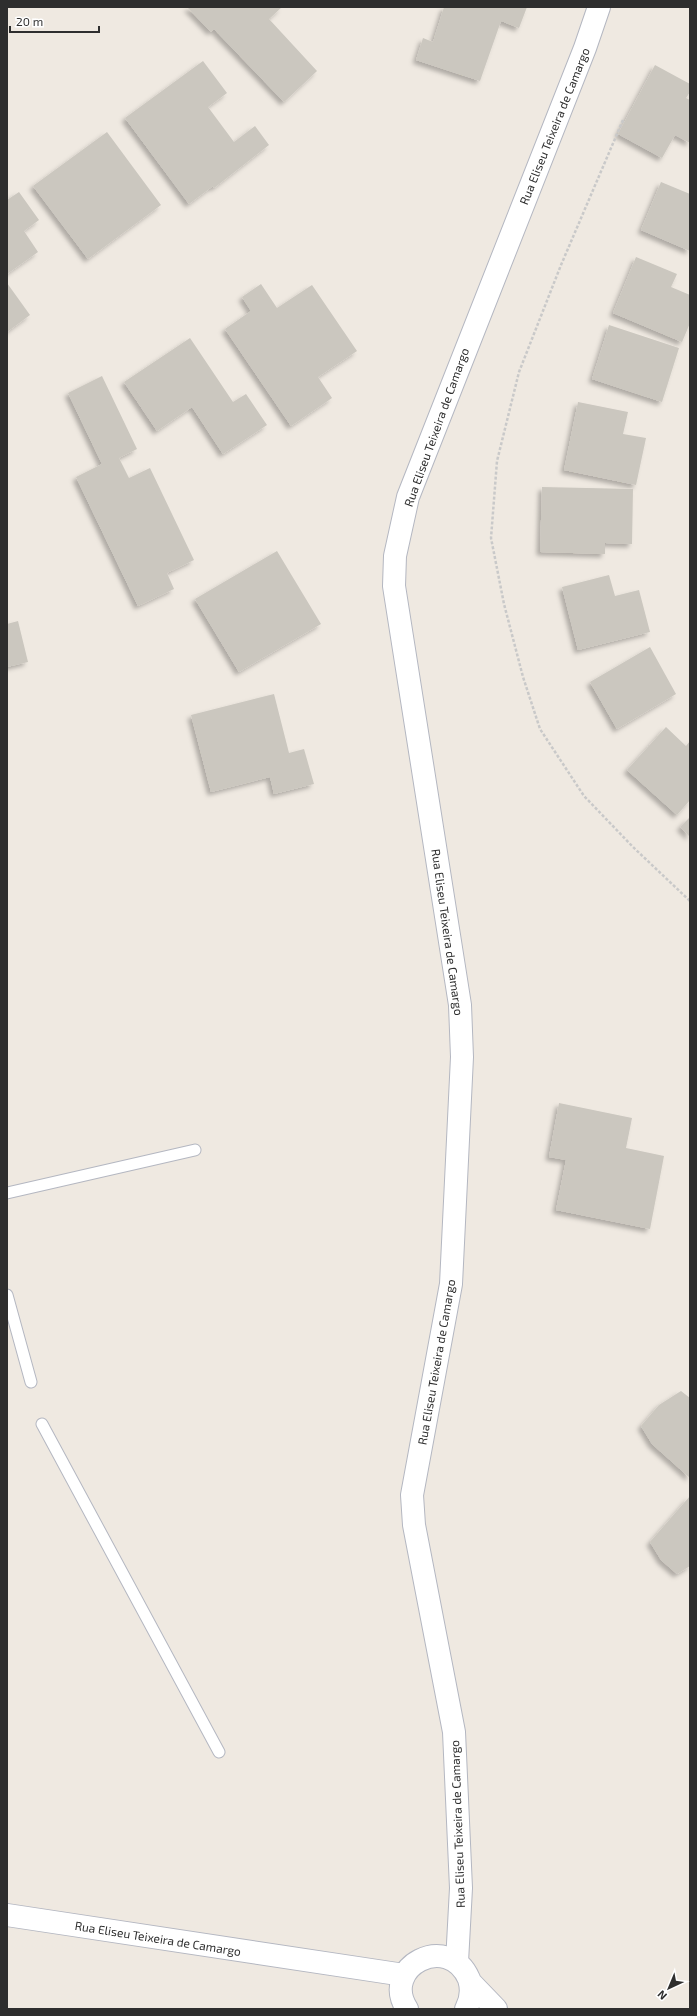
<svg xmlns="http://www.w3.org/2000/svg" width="697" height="2016" viewBox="0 0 697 2016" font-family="'Exo 2',sans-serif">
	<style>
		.building { fill: #cbc7bf; filter: url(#shadow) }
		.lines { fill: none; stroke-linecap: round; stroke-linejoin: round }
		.service-casing { stroke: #b4b7c1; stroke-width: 13 }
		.minor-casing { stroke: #b4b7c1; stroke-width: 24 }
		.tertiary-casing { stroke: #b4b7c1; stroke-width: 24 }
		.path { stroke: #c9c9c9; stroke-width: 2.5; stroke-dasharray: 3 2; stroke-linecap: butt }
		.service { stroke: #fff; stroke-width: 11 }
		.minor { stroke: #fff; stroke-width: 22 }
		.tertiary { stroke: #fff; stroke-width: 22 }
		.labels { text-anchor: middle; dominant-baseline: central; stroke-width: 3.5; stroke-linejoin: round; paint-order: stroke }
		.street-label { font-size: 12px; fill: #2e2e2e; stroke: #fff }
	</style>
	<defs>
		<filter id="shadow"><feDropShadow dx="-3.5" dy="3.5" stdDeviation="2" flood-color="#0004"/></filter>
	</defs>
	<rect width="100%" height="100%" fill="#efe9e1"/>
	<!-- building -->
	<path class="building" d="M187 7H282L269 19 317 71 284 102 214 29 211 32Z
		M444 7H527L519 28 501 21 480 81 416 60 423 38 433 42Z
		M203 61 227 93 208 107 234 142 255 126 269 145 214 188 213 186 189 204 125 118Z
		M655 65 690 84V92L686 98 690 100V143L675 135 662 158 618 134Z
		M107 132 161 205 88 259 33 186Z
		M661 182 690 194V251L641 230Z
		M19 192 39 220 24 231 38 252 7 274V200Z
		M636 257 677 274 671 287 690 295V323L682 342 613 313Z
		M7 283 30 315 7 332Z
		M261 284 277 308 312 285 357 351 318 377 332 398 291 426 225 329 251 311 242 297Z
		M609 325 679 348 662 402 592 379Z
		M190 338 233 402 246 394 267 425 223 454 192 407 157 431 124 382Z
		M102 376 137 449 119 458 129 478 150 468 194 560 167 573 174 589 138 606 76 477 102 464 68 393Z
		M578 402 628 412 623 434 646 438 636 485 564 470Z
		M542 487 633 489 632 544 605 543V554L540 552Z
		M277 551 321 624 239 672 195 599Z
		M609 575 615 596 639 590 650 632 578 650 562 587Z
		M18 621 28 662 7 667V624Z
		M650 647 676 694 617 729 590 682Z
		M274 694 289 753 304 749 314 784 274 794 270 777 211 792 191 715Z
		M666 727 686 746 690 741V800L677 815 627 770Z
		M690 817V837L680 827Z
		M559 1103 632 1118 626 1148 664 1156 650 1229 556 1210 566 1160 549 1157Z
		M681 1391 690 1398V1478L652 1444 641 1426 659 1405Z
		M690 1496V1566L677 1574 661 1560 650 1542Z"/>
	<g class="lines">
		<defs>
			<path id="service" d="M7 1193 195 1150
				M7 1295 31 1382
				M42 1424 219 1752"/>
			<path id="minor" d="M7 1915 404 1975"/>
			<path id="tertiary" d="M457 1962 461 1888 454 1732 414 1525 412 1495 451 1284 462 1057 460 1005 394 586 395 556 408 497 585 48 599 7
				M470 1982 496 2009
				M407 2009C380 1967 448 1931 469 1979 472 1989 471 2000 466 2009"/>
		</defs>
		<!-- service casing -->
		<use href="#service" class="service-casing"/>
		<!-- minor casing -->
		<use href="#minor" class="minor-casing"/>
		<!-- tertiary casing -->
		<use href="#tertiary" class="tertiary-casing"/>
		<!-- path -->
		<path class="path" d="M623 120 561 265 519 372 497 461 491 538 504 604 523 677 540 729 584 796 633 847 690 901"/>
		<!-- service -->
		<use href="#service" class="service"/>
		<!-- minor -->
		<use href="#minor" class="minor"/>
		<!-- tertiary -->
		<use href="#tertiary" class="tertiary"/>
	</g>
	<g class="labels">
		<!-- street labels -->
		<g class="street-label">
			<text transform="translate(554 126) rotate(-68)">Rua Eliseu Teixeira de Camargo</text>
			<text transform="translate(436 427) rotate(-70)">Rua Eliseu Teixeira de Camargo</text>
			<text transform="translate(448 932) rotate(82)">Rua Eliseu Teixeira de Camargo</text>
			<text transform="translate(436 1362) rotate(-80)">Rua Eliseu Teixeira de Camargo</text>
			<text transform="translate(457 1824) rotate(-92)">Rua Eliseu Teixeira de Camargo</text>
			<text transform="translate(158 1938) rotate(9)">Rua Eliseu Teixeira de Camargo</text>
		</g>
	</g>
	<!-- border -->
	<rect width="697" height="2016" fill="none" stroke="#2e2e2e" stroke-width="16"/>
	<!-- north arrow -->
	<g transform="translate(669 1988) rotate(224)" stroke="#ffffff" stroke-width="3" paint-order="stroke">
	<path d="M0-3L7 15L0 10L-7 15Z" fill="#2e2e2e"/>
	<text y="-6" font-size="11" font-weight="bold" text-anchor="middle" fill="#2e2e2e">N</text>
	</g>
	<!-- scale -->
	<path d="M10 26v6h89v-6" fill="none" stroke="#2e2e2e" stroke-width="2"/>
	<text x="16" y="26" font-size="12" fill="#2e2e2e" stroke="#ffffff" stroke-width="3" paint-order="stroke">20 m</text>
</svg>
